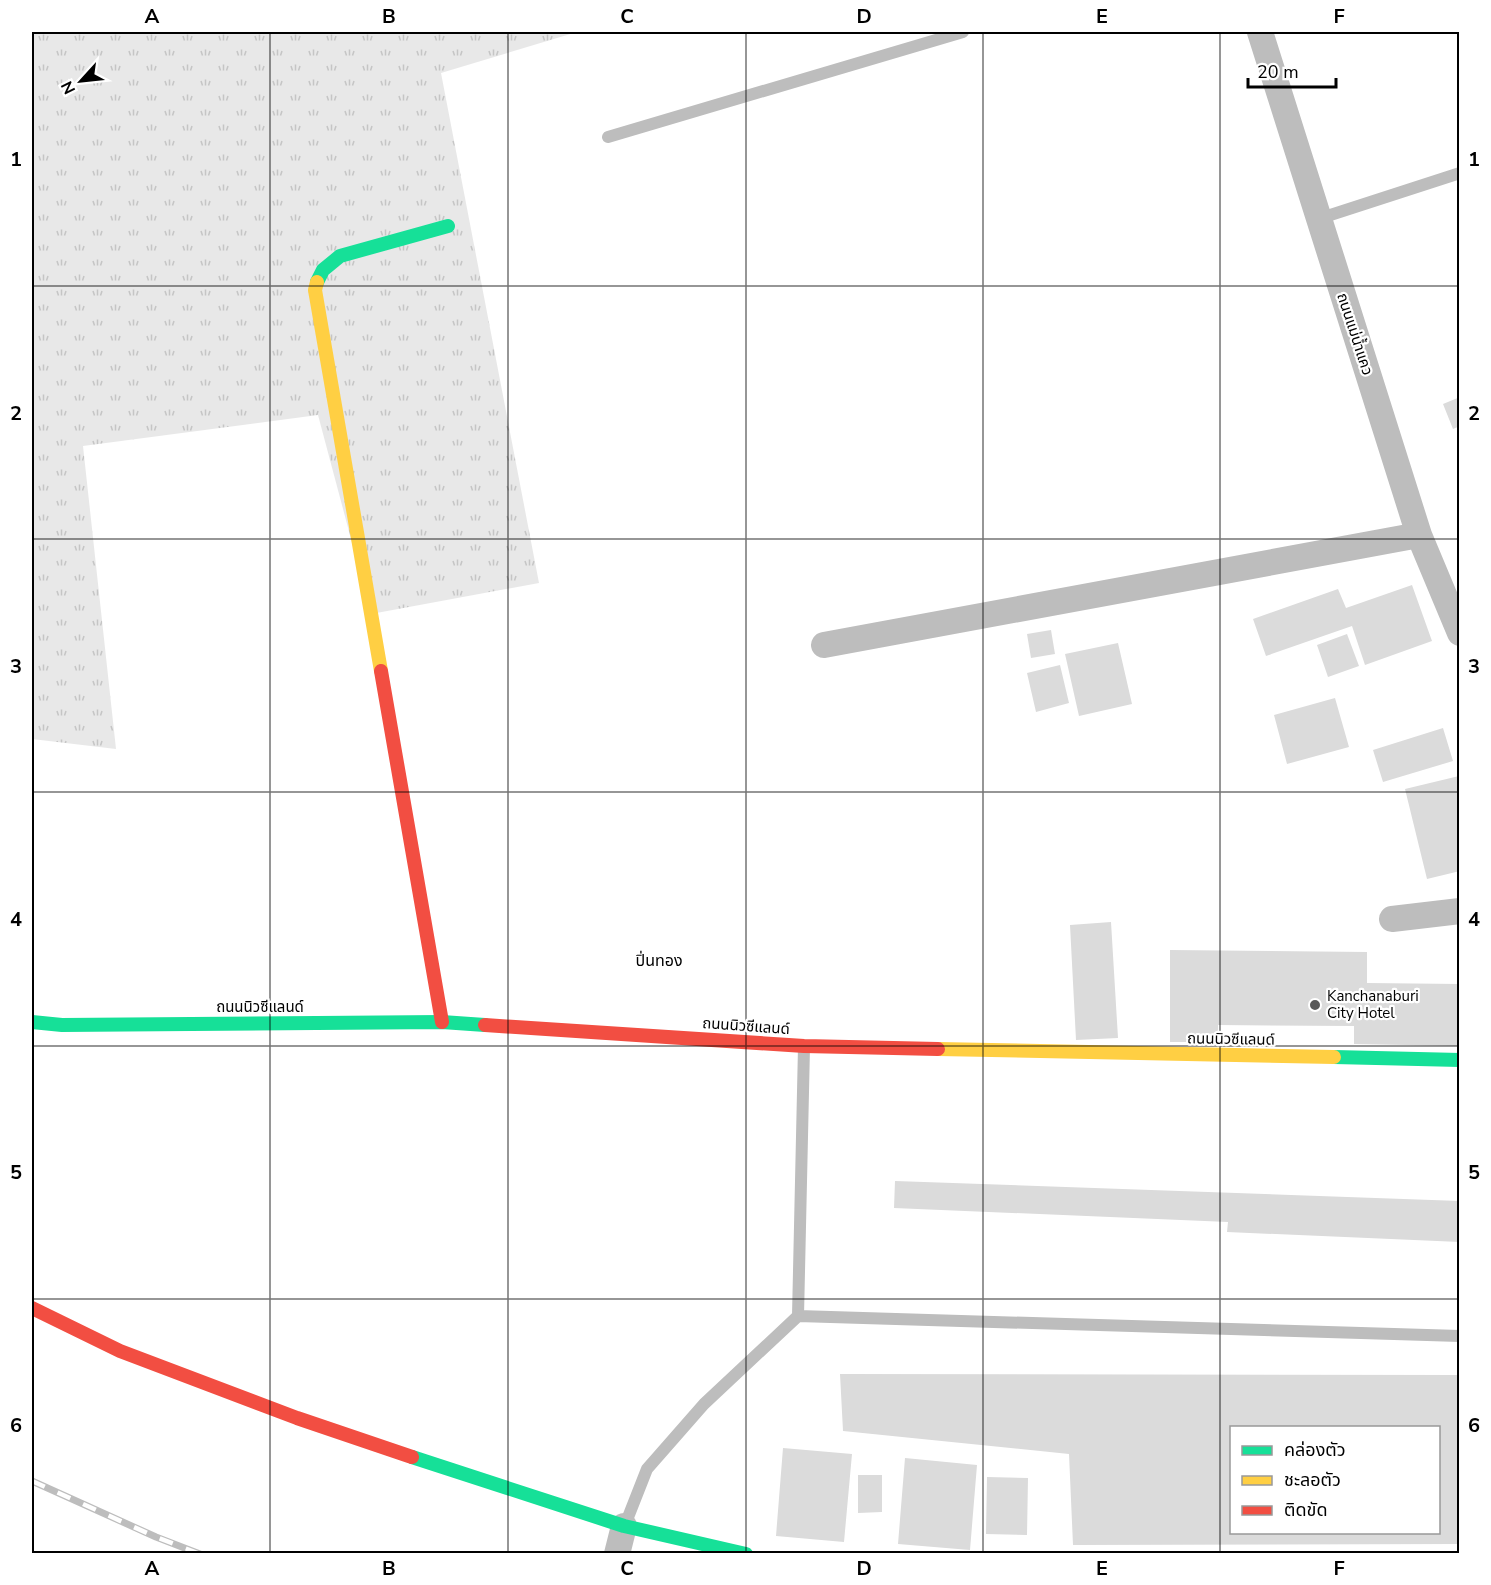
<svg xmlns="http://www.w3.org/2000/svg" width="1491" height="1585" viewBox="0 0 1491 1585" font-family="'Nunito Sans','Noto Sans Thai',sans-serif">
	<style>
		.grass { fill: url(#grass-tufts) }
		.building { fill: #dbdbdb; fill-rule: evenodd }
		.lines { fill: none; stroke-linecap: round; stroke-linejoin: round }
		.lane { stroke: #bdbdbd; stroke-width: 12 }
		.street { stroke: #bdbdbd; stroke-width: 26 }
		.fast { stroke: #16e098; stroke-width: 14 }
		.slow { stroke: #ffcf43; stroke-width: 14 }
		.jam { stroke: #f24e42; stroke-width: 14 }
		.rail-casing { stroke: #bdbdbd; stroke-width: 7 }
		.rail { stroke: #fff; stroke-width: 4.5; stroke-dasharray: 14; stroke-linecap: butt }
		.grid { fill: none; stroke: #000; stroke-width: 1.5; stroke-opacity: 0.55 }
		.poi-dot { fill: #595959; stroke: #fff; stroke-width: 2 }
		.labels { text-anchor: middle; dominant-baseline: central; stroke-width: 4.5; stroke-linejoin: round; paint-order: stroke }
		.street-label { font-size: 15px; fill: #000; stroke: #fff }
		.poi-label { font-size: 15px; fill: #000; stroke: #fff; text-anchor: start }
		.neighbourhood-label { font-size: 16px; fill: #000; stroke: #fff }
		.neatline { fill: none; stroke: #000; stroke-width: 2 }
		.grid-label { font-size: 20px; text-anchor: middle; font-weight: bold; fill: #000 }
	</style>
	<defs>
		<pattern id="grass-tufts" width="24" height="20" patternUnits="userSpaceOnUse" patternTransform="scale(1.5)"><rect width="24" height="20" fill="#e8e8e8"/><path d="M3 7l-1-3M5 7V3M7 7l1-3M15 17l-1-3M17 17v-4M19 17l1-3" fill="none" stroke="#c5c5c5"/></pattern>
	</defs>
	<rect width="100%" height="100%" fill="#fff"/>
	<!-- grass -->
	<path class="grass" d="M32 32H577L441 73 539 583 371 614 318 415 83 446 116 749 32 739Z"/>
	<!-- building -->
	<path class="building" d="M1460 397V426L1453 429 1443 404Z
		M1412 585 1432 641 1365 665 1352 626 1266 656 1253 619 1338 589 1346 608Z
		M1051 630 1055 654 1031 658 1027 634Z
		M1347 634 1359 666 1328 677 1317 645Z
		M1118 643 1132 704 1079 716 1065 654Z
		M1060 665 1069 703 1036 712 1027 673Z
		M1335 698 1349 747 1287 764 1274 715Z
		M1443 728 1453 761 1383 782 1373 750Z
		M1459 776 1460 871 1427 879 1405 789Z
		M1111 922 1118 1038 1076 1040 1070 925Z
		M1170 950 1367 952V983L1460 984V1046L1354 1044V1026L1218 1025V1042H1170Z
		M895 1181 1460 1201V1242L1227 1232 1228 1222 894 1208Z
		M840 1374 1460 1375V1544L1073 1545 1069 1454 843 1431ZM1232 1428H1438V1532H1232Z
		M783 1448 852 1454 844 1542 776 1536Z
		M905 1458 977 1465 970 1550 898 1544Z
		M858 1475H882V1512L858 1513Z
		M987 1477 1028 1478 1027 1535 986 1534Z"/>
	<g class="lines">
		<!-- lane -->
		<path class="lane" d="M608 137 963 32
			M1318 219 1460 173
			M798 1316 804 1047
			M625 1525 647 1469 704 1404 798 1316 1460 1336"/>
		<!-- street -->
		<path class="street" d="M1260 32 1419 535 1460 633
			M824 645 1419 535
			M1392 919 1460 911
			M617 1554 624 1526"/>
		<!-- fast -->
		<path class="fast" d="M317 282 323 270 340 256 448 226
			M32 1022 62 1025 442 1022 485 1025
			M1334 1057 1460 1060
			M412 1457 624 1526 746 1554"/>
		<!-- slow -->
		<path class="slow" d="M317 282 315 290 381 671
			M938 1049 1334 1057"/>
		<!-- jam -->
		<path class="jam" d="M381 671 442 1022
			M485 1025 804 1046 938 1049
			M32 1308 120 1351 297 1418 412 1457"/>
		<defs>
			<path id="rail" d="M32 1481 156 1537 200 1554"/>
		</defs>
		<!-- rail casing -->
		<use href="#rail" class="rail-casing"/>
		<!-- rail -->
		<use href="#rail" class="rail"/>
	</g>
	<!-- grid -->
	<path class="grid" d="M270 32V1554M508 32V1554M746 32V1554M983 32V1554M1220 32V1554M32 286H1460M32 539H1460M32 792H1460M32 1046H1460M32 1299H1460"/>
	<!-- markers -->
	<circle class="poi-dot" cx="1315" cy="1005" r="6"/>
	<g class="labels">
		<!-- street labels -->
		<g class="street-label">
			<text transform="translate(1355 334) rotate(72)">ถนนแม่น้ำแคว</text>
			<text x="260" y="1007">ถนนนิวซีแลนด์</text>
			<text transform="translate(746 1026) rotate(4)">ถนนนิวซีแลนด์</text>
			<text transform="translate(1231 1039) rotate(1)">ถนนนิวซีแลนด์</text>
		</g>
		<!-- poi labels -->
		<g class="poi-label">
			<text x="1327" y="996">Kanchanaburi<tspan x="1327" dy="17">City Hotel</tspan></text>
		</g>
		<!-- neighbourhood labels -->
		<g class="neighbourhood-label">
			<text x="659" y="961">ปิ่นทอง</text>
		</g>
	</g>
	<!-- border -->
	<rect width="1491" height="1585" fill="none" stroke="#ffffff" stroke-width="66"/>
	<!-- legend -->
	<rect x="1230" y="1426" width="210" height="108" fill="#ffffff" stroke="#999999" stroke-width="1.5"/>
	<rect x="1242" y="1446" width="30" height="9" fill="#16e098" stroke="#999999" stroke-width="1.5"/>
	<text x="1284" y="1456" font-size="18" fill="#000000">คล่องตัว</text>
	<rect x="1242" y="1476" width="30" height="9" fill="#ffcf43" stroke="#999999" stroke-width="1.5"/>
	<text x="1284" y="1486" font-size="18" fill="#000000">ชะลอตัว</text>
	<rect x="1242" y="1506" width="30" height="9" fill="#f24e42" stroke="#999999" stroke-width="1.5"/>
	<text x="1284" y="1516" font-size="18" fill="#000000">ติดขัด</text>
	<!-- north arrow -->
	<g transform="translate(81 81) rotate(243)" stroke="#ffffff" stroke-width="4.5" paint-order="stroke">
	<path d="M0-4.5L10 22L0 15L-10 22Z" fill="#000000"/>
	<text y="-9" font-size="16" font-weight="bold" text-anchor="middle" fill="#000000">N</text>
	</g>
	<!-- scale -->
	<path d="M1248 78v9h88v-9" fill="none" stroke="#000000" stroke-width="3"/>
	<text x="1257" y="78" font-size="18" fill="#000000" stroke="#ffffff" stroke-width="4.5" paint-order="stroke">20 m</text>
	<rect x="33" y="33" width="1425" height="1519" class="neatline"/>
	<g class="grid-label">
		<text x="152" y="23">A</text>
		<text x="389" y="23">B</text>
		<text x="627" y="23">C</text>
		<text x="864" y="23">D</text>
		<text x="1102" y="23">E</text>
		<text x="1339" y="23">F</text>
		<text x="16" y="166">1</text>
		<text x="1474" y="166">1</text>
		<text x="16" y="420">2</text>
		<text x="1474" y="420">2</text>
		<text x="16" y="673">3</text>
		<text x="1474" y="673">3</text>
		<text x="16" y="926">4</text>
		<text x="1474" y="926">4</text>
		<text x="16" y="1179">5</text>
		<text x="1474" y="1179">5</text>
		<text x="16" y="1432">6</text>
		<text x="1474" y="1432">6</text>
		<text x="152" y="1575">A</text>
		<text x="389" y="1575">B</text>
		<text x="627" y="1575">C</text>
		<text x="864" y="1575">D</text>
		<text x="1102" y="1575">E</text>
		<text x="1339" y="1575">F</text>
	</g>
</svg>
